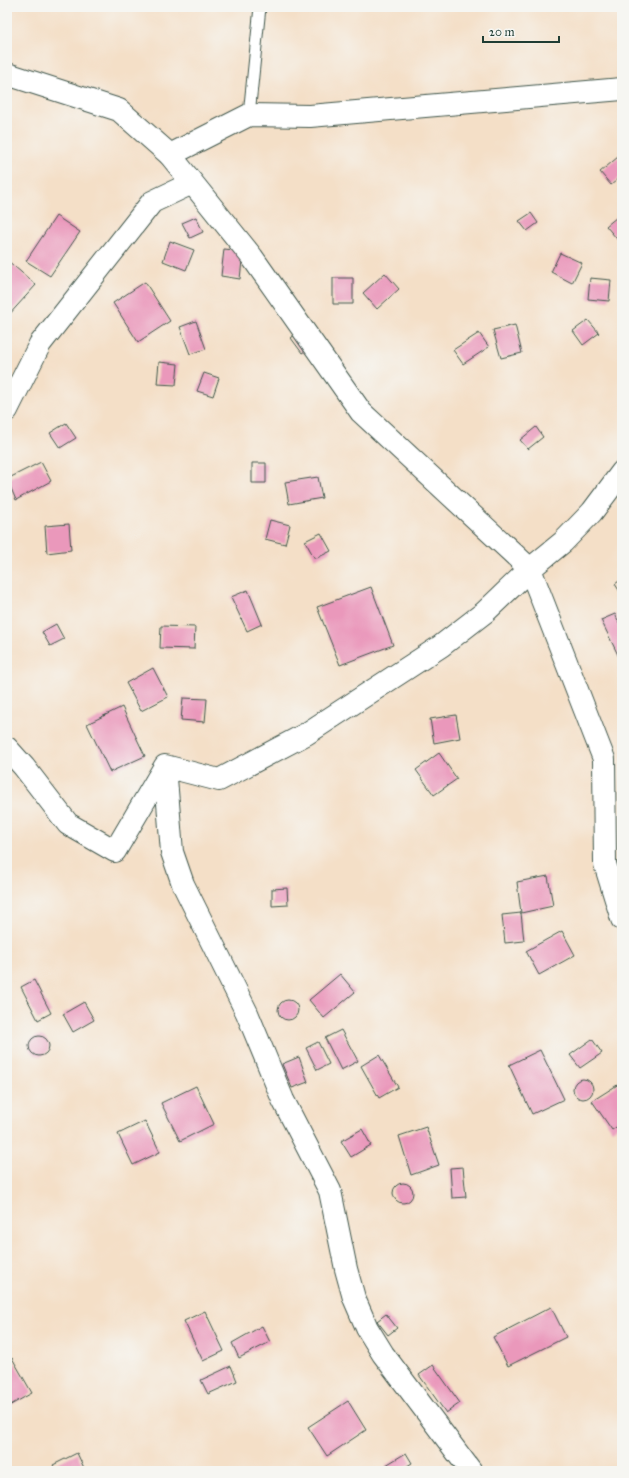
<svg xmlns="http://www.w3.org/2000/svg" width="629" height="1478" viewBox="0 0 629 1478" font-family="'IM FELL Great Primer',serif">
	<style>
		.building { fill: #ea98bb }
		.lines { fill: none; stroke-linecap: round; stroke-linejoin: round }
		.service-casing { stroke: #3f554a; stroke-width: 13 }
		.minor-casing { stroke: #3f554a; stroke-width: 24 }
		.tertiary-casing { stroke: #3f554a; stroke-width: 24 }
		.service { stroke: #fff; stroke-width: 11 }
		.minor { stroke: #fff; stroke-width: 22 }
		.tertiary { stroke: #fff; stroke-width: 22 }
	</style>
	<rect width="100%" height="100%" fill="#f6f6f2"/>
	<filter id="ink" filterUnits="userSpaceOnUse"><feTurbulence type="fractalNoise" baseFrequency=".025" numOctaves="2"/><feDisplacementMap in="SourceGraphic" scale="8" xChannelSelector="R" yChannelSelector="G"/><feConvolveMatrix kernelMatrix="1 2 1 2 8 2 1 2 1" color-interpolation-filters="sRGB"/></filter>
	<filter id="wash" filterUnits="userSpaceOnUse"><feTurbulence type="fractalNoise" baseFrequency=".012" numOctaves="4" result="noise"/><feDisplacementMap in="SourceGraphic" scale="16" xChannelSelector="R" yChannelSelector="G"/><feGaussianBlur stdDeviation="0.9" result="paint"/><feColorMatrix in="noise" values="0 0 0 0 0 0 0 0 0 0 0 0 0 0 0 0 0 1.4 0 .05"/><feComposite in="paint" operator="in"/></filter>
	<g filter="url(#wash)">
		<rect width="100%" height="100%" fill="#f4dfc7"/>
		<g id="blocks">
			<!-- building -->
			<path class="building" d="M618 157 622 162V176L611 185 600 172Z
				M531 213 538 223 527 231 519 221Z
				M622 213V245L606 226Z
				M56 216 80 232 50 276 26 261Z
				M196 217 203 232 190 238 182 223Z
				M170 241 194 250 186 270 163 261Z
				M224 249 243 251 240 279 221 276Z
				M560 253 582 263 572 283 551 272Z
				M7 260 36 285 7 317Z
				M385 273 399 289 377 309 363 293Z
				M333 278H353V304H333Z
				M590 278 611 280 609 301 588 299Z
				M145 282 170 321 138 342 113 303Z
				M588 320 599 333 583 345 573 331Z
				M196 321 206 349 190 354 180 327Z
				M515 325 522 353 501 358 493 330Z
				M301 330 313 346 302 353 291 338Z
				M479 333 489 347 463 364 453 350Z
				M159 362 178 364 176 385 157 384Z
				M204 373 219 378 213 396 197 391Z
				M66 423 76 438 60 448 50 433Z
				M536 427 543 437 528 449 520 440Z
				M41 462 51 481 16 500 7 479Z
				M252 463H266V483H252Z
				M318 477 322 498 289 504 285 482Z
				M270 520 290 525 285 544 265 539Z
				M69 524 71 550 47 553 45 526Z
				M321 533 331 551 315 559 305 541Z
				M622 579V595L615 584Z
				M371 587 393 645 340 665 317 607Z
				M248 590 262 624 247 631 231 597Z
				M615 614 622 629V658L620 659 601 620Z
				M56 624 64 639 50 646 42 632Z
				M161 626 195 627 194 649 160 648Z
				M153 668 168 697 141 711 126 683Z
				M183 698 207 699 205 722 181 720Z
				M122 707 145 756 110 772 87 724Z
				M456 715 460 738 434 743 430 719Z
				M439 753 457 779 434 795 416 770Z
				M548 876 553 906 521 913 517 882Z
				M287 888 288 905 272 906V889Z
				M521 913 524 941 505 943 502 915Z
				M562 931 575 955 539 975 526 951Z
				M340 974 355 992 324 1018 309 1000Z
				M34 980 51 1013 38 1020 21 987Z
				M278 1010a10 10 0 1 1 20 0a10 10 0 1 1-20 0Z
				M84 1002 94 1020 73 1032 63 1014Z
				M341 1030 358 1061 341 1070 325 1038Z
				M29 1046a10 10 0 1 1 20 0a10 10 0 1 1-20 0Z
				M592 1039 602 1053 580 1068 570 1055Z
				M318 1042 329 1064 317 1070 306 1048Z
				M540 1050 564 1099 532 1114 509 1065Z
				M379 1055 398 1087 379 1098 361 1066Z
				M299 1057 308 1082 292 1088 282 1064Z
				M573 1089a10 10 0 1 1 20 0a10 10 0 1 1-20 0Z
				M622 1082V1123L612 1130 592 1101Z
				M196 1086 214 1124 180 1141 161 1103Z
				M145 1121 160 1152 133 1165 118 1134Z
				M426 1127 439 1165 411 1175 399 1136Z
				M362 1129 371 1145 351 1157 341 1141Z
				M463 1167 466 1197 452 1198 450 1168Z
				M393 1193a10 10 0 1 1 20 0a10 10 0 1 1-20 0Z
				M551 1307 566 1337 508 1366 493 1337Z
				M205 1311 224 1351 203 1361 184 1321Z
				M386 1314 397 1328 388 1335 377 1321Z
				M262 1326 270 1342 239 1358 232 1343Z
				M12 1358 32 1393 7 1407V1361Z
				M433 1365 460 1403 446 1413 419 1375Z
				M231 1366 237 1381 208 1394 201 1380Z
				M348 1401 366 1430 327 1456 308 1427Z
				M77 1453 85 1470 56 1471 53 1465Z
				M406 1453 412 1463 399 1471H390L386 1465Z"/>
		</g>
	</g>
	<g filter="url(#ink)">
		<use href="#blocks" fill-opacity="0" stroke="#3f554a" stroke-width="1"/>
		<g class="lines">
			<defs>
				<path id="service" d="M249 115 260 7"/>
				<path id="minor" d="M170 155 252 257 361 412 530 569 604 759 605 864 622 919
					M7 410 40 344 152 202 192 183
					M7 748 24 767 68 824 115 851 165 766 219 780 306 734 441 646 485 612 530 569 563 542 592 512 622 472
					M165 766 172 852 183 884 247 1013 283 1100 330 1191 346 1269 354 1298 367 1328 383 1354 471 1471"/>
				<path id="tertiary" d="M7 74 119 110 170 155 249 115 310 116 622 89"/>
			</defs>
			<!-- service casing -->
			<use href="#service" class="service-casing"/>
			<!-- minor casing -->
			<use href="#minor" class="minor-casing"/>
			<!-- tertiary casing -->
			<use href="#tertiary" class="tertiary-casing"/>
			<!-- service -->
			<use href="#service" class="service"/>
			<!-- minor -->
			<use href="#minor" class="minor"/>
			<!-- tertiary -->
			<use href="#tertiary" class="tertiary"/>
		</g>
	</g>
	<!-- margin -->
	<rect width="629" height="1478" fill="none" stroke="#f6f6f2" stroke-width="24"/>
	<!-- scale -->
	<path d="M483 36v6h76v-6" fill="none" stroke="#1f3d34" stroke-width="2"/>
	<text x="489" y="36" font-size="12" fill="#1f3d34" stroke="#f6f6f2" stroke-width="3" paint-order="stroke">20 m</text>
</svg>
